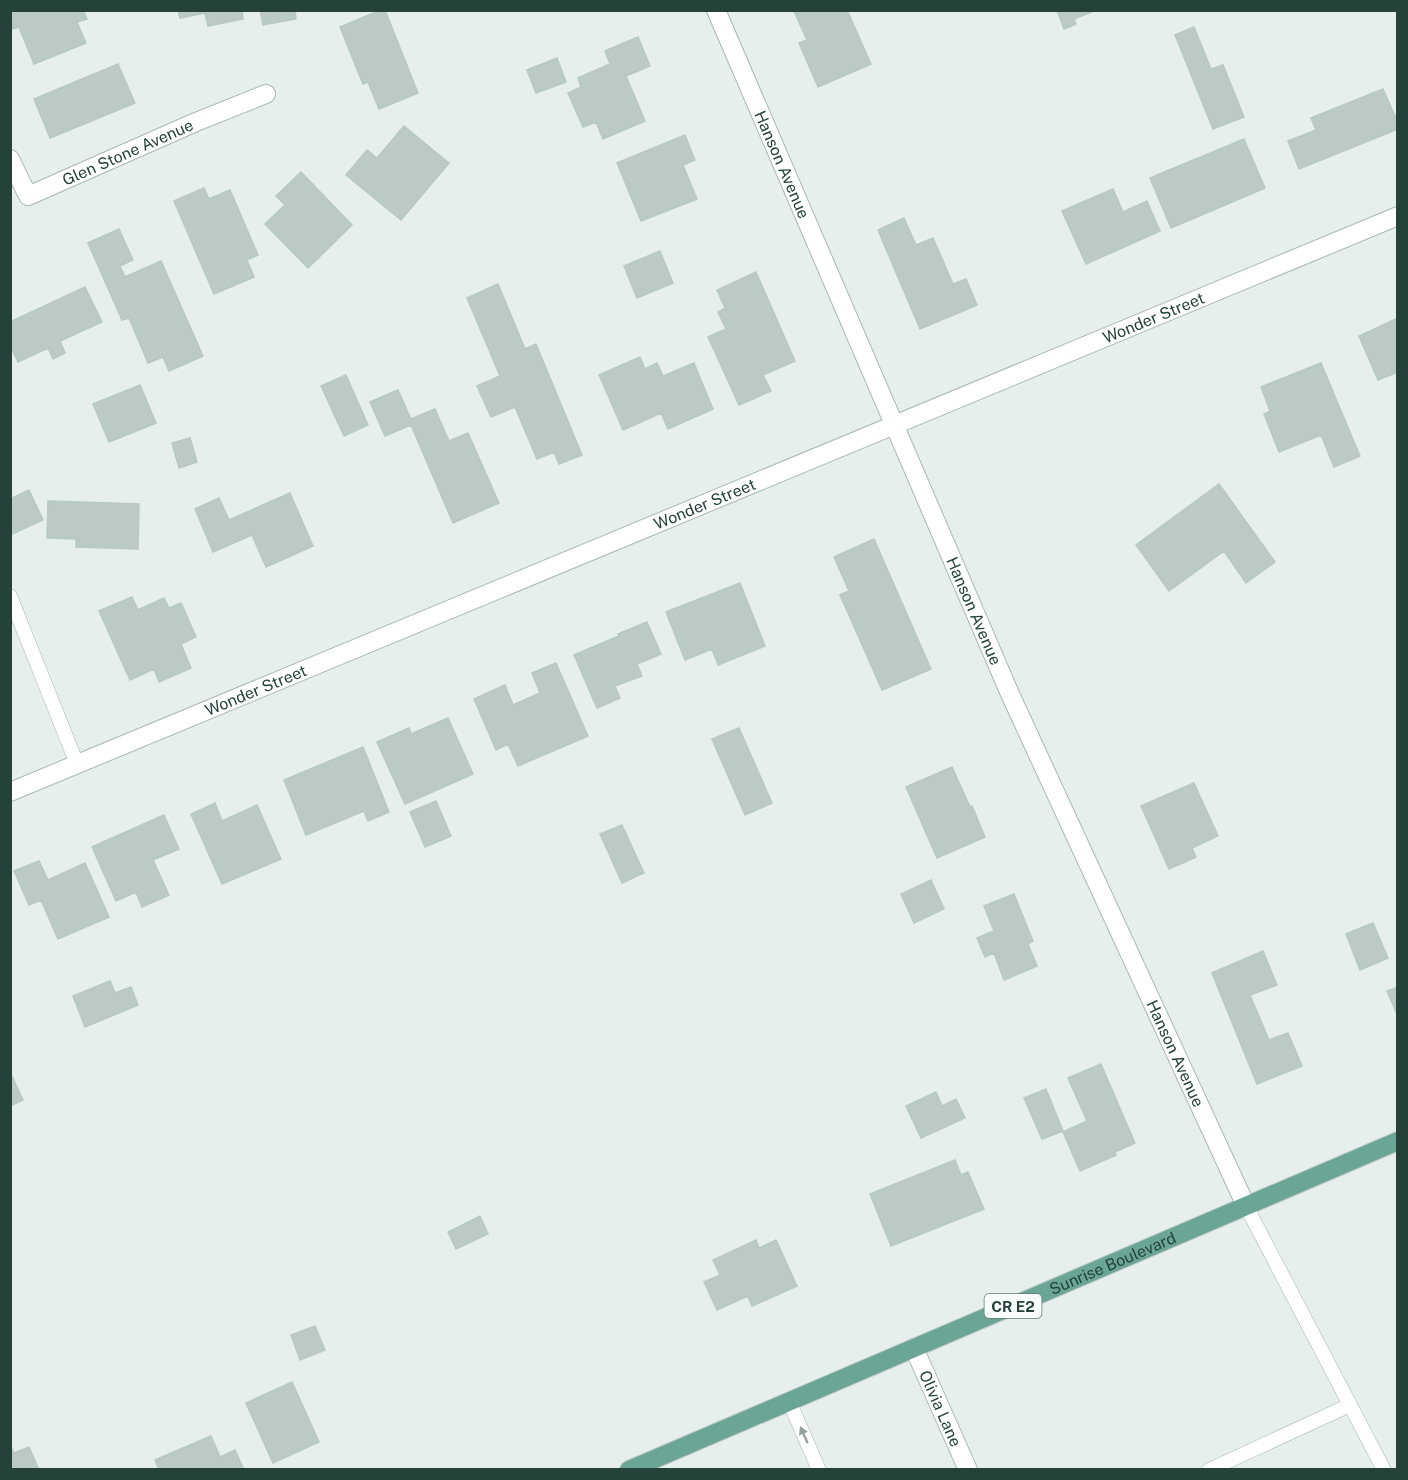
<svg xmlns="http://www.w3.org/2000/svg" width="1408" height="1480" viewBox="0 0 1408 1480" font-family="'Public Sans',sans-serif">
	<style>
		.building { fill: #bbcac4; stroke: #b8c9c2; stroke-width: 1.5 }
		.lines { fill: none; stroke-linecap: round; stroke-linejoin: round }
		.service-casing { stroke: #a8b8b2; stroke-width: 15 }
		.minor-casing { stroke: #a8b8b2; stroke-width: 20 }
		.primary-casing { stroke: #c2cac8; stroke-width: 20 }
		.service { stroke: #fff; stroke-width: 14 }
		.minor { stroke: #fff; stroke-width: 18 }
		.primary { stroke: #6aa596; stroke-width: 18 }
		.oneway { fill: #92a09c }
		.labels { text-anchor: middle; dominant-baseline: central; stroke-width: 4.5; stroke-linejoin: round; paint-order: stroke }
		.shield { fill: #f7fbf9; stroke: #637a73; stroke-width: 1.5 }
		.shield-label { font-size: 15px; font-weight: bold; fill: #24423a }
		.street-label { font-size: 16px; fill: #24423a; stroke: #f7fbf9 }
	</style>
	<rect width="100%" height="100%" fill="#e6efeb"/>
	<!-- building -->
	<path class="building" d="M10 10H83L87 19 77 22 86 43 34 64 19 27 10 30Z
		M178 10H242L243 19 208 26 205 13 180 18Z
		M260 10H295L296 19 263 25Z
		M381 10H385L418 93 379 109 368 82 363 84 340 27Z
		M796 10H847L871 64 818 87 799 43 807 40 794 11Z
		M1057 10H1096L1074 19 1076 24 1064 29Z
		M1194 27 1211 69 1223 65 1244 117 1213 129 1175 35Z
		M638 37 650 66 626 76 645 121 603 139 596 122 583 127 568 93 581 87 578 78 610 64 605 51Z
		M557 58 566 82 536 93 527 70Z
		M118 64 135 103 50 138 34 99Z
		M1383 89 1398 123V129L1299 169 1288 141 1316 130 1311 118Z
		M404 126 449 163 401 220 346 175 367 150 377 158Z
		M685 135 695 160 683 165 697 199 641 221 617 163Z
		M1244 139 1265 188 1171 228 1150 178Z
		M301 172 352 225 308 268 265 224 285 205 276 196Z
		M204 188 209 199 230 190 258 255 247 260 254 277 214 294 174 201Z
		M1113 189 1123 212 1147 201 1160 231 1086 264 1062 211Z
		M904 218 916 245 933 238 953 284 966 279 977 305 920 329 878 230Z
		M119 229 133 260 120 266 125 277 161 261 203 356 169 371 163 357 148 363 129 318 122 320 88 243Z
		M660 251 673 283 637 298 624 266Z
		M756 272 795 361 763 375 771 391 739 405 708 337 726 329 718 312 725 308 717 290Z
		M498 284 525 349 536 344 582 455 559 464 554 452 537 459 515 407 491 417 477 386 500 376 467 298Z
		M85 287 102 322 60 341 65 353 53 359 48 348 18 362 10 345V322Z
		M1398 318V372L1378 380 1359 336Z
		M640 357 645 369 657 363 663 376 694 363 713 409 668 429 661 413 623 430 599 375Z
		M1321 363 1360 456 1334 467 1321 435 1279 452 1264 414 1270 411 1261 387Z
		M346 375 368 425 344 436 321 386Z
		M140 385 156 423 109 442 93 404Z
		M398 390 411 419 435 409 449 441 468 433 499 503 453 523 411 425 385 436 370 402Z
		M190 438 197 462 179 468 172 443Z
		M1219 484 1275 562 1246 583 1224 551 1169 591 1136 545Z
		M29 490 43 520 10 535V499Z
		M290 493 313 546 266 567 252 535 213 552 195 509 219 498 229 520Z
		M48 501 139 504 138 549 76 547V539L47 538Z
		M874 539 931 669 882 690 840 595 849 591 834 557Z
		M740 583 765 646 718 665 712 649 685 660 666 612Z
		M132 597 138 610 164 598 169 608 181 603 196 637 181 644 191 668 159 682 154 669 130 680 99 611Z
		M647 622 661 654 637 664 642 676 615 686 620 698 597 708 574 655 619 636 618 634Z
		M556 663 588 736 518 766 508 744 496 750 474 699 505 685 513 705 540 693 532 673Z
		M448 718 473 774 405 804 377 742 409 728 411 734Z
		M739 728 772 803 745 815 712 739Z
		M363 747 389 812 368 821 364 811 306 835 284 780Z
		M952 767 970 807 972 806 985 837 937 858 906 787Z
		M1194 783 1218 836 1192 848 1196 857 1169 869 1141 806Z
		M436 801 451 836 425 847 410 812Z
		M215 803 222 821 257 805 281 859 222 884 191 814Z
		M164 815 179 849 153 860 169 895 142 907 136 892 116 901 92 847Z
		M622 825 644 873 622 883 600 834Z
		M39 861 48 880 85 863 109 917 58 939 41 900 29 905 14 871Z
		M931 880 944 909 914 923 901 894Z
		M1014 894 1033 941 1028 944 1037 966 1004 980 994 953 985 957 977 938 994 931 984 906Z
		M1373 923 1388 958 1360 970 1346 934Z
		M1263 951 1277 985 1250 995 1269 1040 1288 1033 1302 1066 1257 1084 1212 973Z
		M110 981 115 993 131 987 138 1005 85 1027 73 996Z
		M1398 987V1011L1396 1012 1387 991Z
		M1101 1064 1135 1143 1115 1152 1116 1155 1080 1171 1063 1132 1087 1121 1068 1078Z
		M10 1072 23 1100 10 1106Z
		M1046 1089 1063 1131 1042 1139 1024 1098Z
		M936 1092 942 1106 956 1099 965 1118 921 1138 906 1106Z
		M955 1160 961 1175 968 1172 984 1209 891 1246 870 1194Z
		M480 1216 488 1234 456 1249 448 1232Z
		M756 1240 759 1248 776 1240 797 1286 752 1306 748 1296 717 1310 704 1282 720 1275 713 1260Z
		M315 1326 325 1350 300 1360 291 1335Z
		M292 1382 319 1442 273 1463 246 1403Z
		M211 1436 220 1457 235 1450 244 1470H159L155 1460Z
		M10 1445 14 1453 29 1447 39 1470H10Z"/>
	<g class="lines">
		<defs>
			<path id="service" d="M10 596 77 764
				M1246 1206 1384 1470
				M789 1401 819 1470
				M1209 1470 1350 1405"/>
			<g id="minor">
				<path id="s1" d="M716 10 1010 694 1246 1206"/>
				<path id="s2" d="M10 159 28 196 196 122 266 94"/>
				<path id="s3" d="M10 792 1398 216"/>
				<path id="s4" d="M914 1348 968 1470"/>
			</g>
			<g id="primary">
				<path id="s5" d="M629 1470 1398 1141"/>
			</g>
		</defs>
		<!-- service casing -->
		<use href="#service" class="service-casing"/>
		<!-- minor casing -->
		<use href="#minor" class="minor-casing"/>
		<!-- primary casing -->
		<use href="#primary" class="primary-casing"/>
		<!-- service -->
		<use href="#service" class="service"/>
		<!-- minor -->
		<use href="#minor" class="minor"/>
		<!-- primary -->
		<use href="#primary" class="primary"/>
	</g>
	<!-- one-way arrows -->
	<defs><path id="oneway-solid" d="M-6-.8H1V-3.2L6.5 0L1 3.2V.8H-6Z" transform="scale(1.5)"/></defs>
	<use class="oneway" href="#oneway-solid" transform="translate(804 1435) rotate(-114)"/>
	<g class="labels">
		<!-- shield labels -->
		<rect class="shield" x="984.5" y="1294" width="57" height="24" rx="4.5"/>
		<g class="shield-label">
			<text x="1013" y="1306">CR E2</text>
		</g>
		<!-- street labels -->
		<g class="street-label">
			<text stroke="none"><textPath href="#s2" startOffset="150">Glen Stone Avenue</textPath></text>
			<text stroke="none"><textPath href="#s1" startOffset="168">Hanson Avenue</textPath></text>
			<text stroke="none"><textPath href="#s3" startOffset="1238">Wonder Street</textPath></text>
			<text stroke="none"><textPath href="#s3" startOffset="752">Wonder Street</textPath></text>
			<text stroke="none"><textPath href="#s1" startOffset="654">Hanson Avenue</textPath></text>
			<text stroke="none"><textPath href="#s3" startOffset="266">Wonder Street</textPath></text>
			<text stroke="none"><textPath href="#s1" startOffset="1140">Hanson Avenue</textPath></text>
			<text stroke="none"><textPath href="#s5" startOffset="526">Sunrise Boulevard</textPath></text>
			<text stroke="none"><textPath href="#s4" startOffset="66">Olivia Lane</textPath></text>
		</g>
	</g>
	<!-- border -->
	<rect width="1408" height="1480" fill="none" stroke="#24423a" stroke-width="24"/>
</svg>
